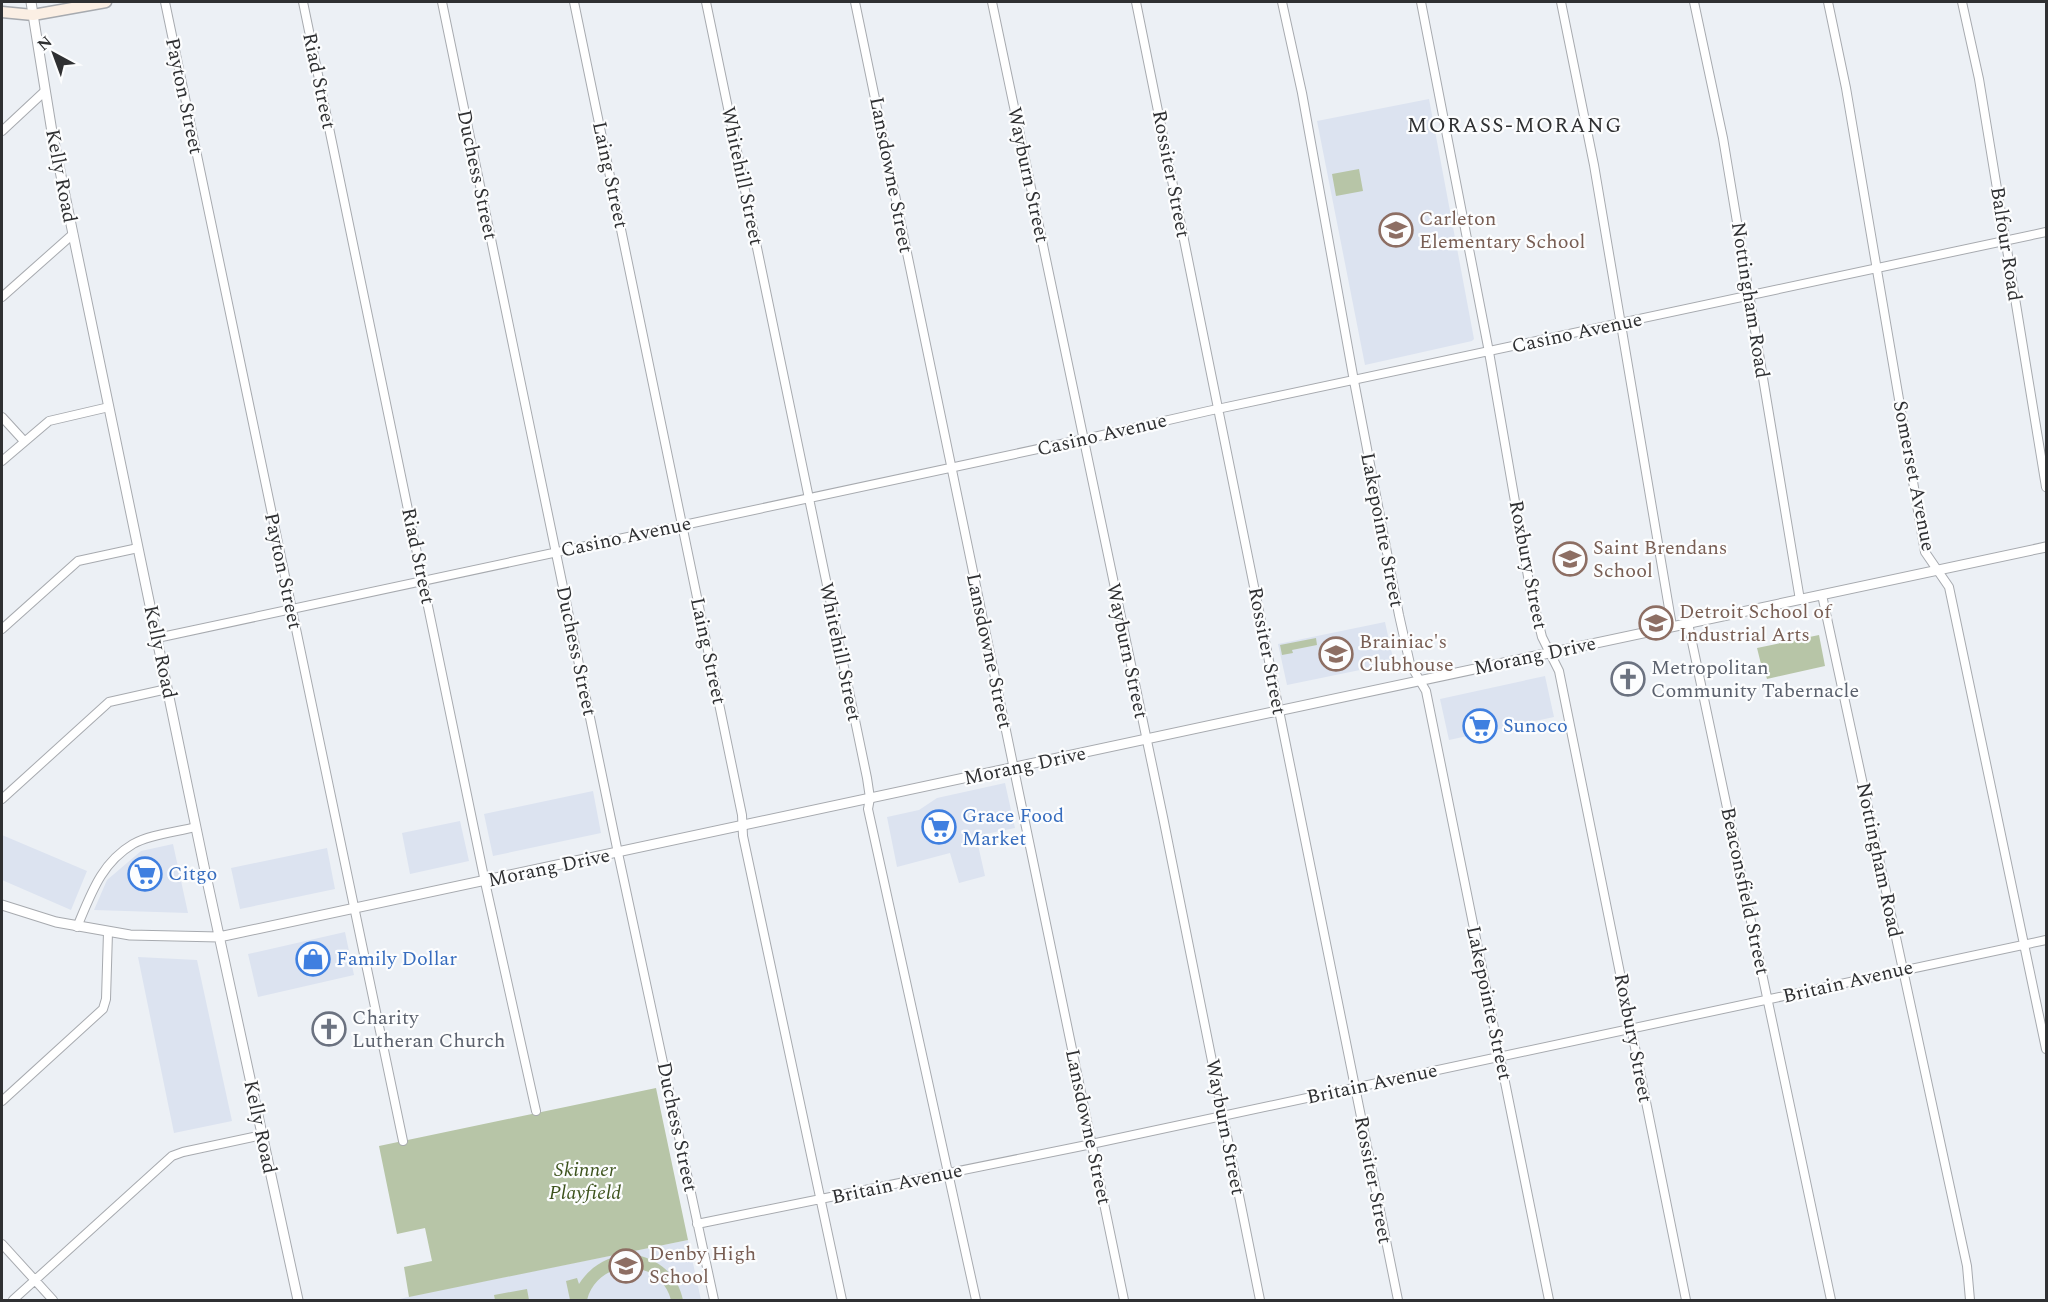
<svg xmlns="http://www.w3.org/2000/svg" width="2048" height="1302" viewBox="0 0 2048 1302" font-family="Spectral,serif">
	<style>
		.built { fill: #dce3f0 }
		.green { fill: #b7c5a7 }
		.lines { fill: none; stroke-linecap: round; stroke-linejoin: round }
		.minor-casing { stroke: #a7aaaf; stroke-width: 10 }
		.tertiary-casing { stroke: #a7aaaf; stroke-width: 11 }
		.secondary-casing { stroke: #a7aaaf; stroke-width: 13 }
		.minor { stroke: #fff; stroke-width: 8 }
		.tertiary { stroke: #fff; stroke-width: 9 }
		.secondary { stroke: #fbefe4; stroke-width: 10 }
		.labels { text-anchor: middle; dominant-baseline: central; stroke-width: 4.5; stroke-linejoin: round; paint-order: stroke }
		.street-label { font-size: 20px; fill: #2f3032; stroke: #fcfdfe }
		.education-label { font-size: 20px; fill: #785e54; stroke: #fcfdfe; text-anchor: start }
		.worship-label { font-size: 20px; fill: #5b616d; stroke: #fcfdfe; text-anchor: start }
		.shop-label { font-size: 20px; fill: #366cbe; stroke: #fcfdfe; text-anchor: start }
		.park-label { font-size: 20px; font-style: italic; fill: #3d531d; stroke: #fcfdfe }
		.neighbourhood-label { font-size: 21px; letter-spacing: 1.5px; fill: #2f3032; stroke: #fcfdfe }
	</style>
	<rect width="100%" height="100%" fill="#ecf0f5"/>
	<!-- built -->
	<path class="built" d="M1429 99 1474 339 1472 341 1365 365 1317 121Z
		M1385 622 1394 663 1287 685 1278 644Z
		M1545 676 1554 717 1449 740 1440 699Z
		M1005 783 1015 828 976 836 985 876 959 883 950 853 897 867 887 817 919 810 937 798Z
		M593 791 601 833 493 856 484 814Z
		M460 821 469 861 410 874 402 833Z
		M2 835 87 871 71 910 2 880Z
		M173 844 188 913 94 910 107 880 141 851Z
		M327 848 335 889 240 909 231 868Z
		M345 932 354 975 258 997 248 954Z
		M138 957 197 960 232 1121 174 1133Z
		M688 1240 701 1300H395L430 1292Z"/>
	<!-- green -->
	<path class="green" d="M1359 169 1363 191 1336 196 1332 174Z
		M1819 635 1825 666 1767 679 1765 672H1763L1757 648Z
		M1316 638 1317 645 1292 650 1293 653 1282 655 1280 645Z
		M656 1088 688 1240 409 1297 404 1267 432 1261 425 1228 397 1234 379 1146Z
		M637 1255C661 1261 678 1276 683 1300H671C660 1257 598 1257 587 1300H570L566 1281 577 1278 579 1284C592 1264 612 1253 637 1255Z
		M527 1289 529 1300H495L494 1295Z"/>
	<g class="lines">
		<defs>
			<path id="minor" d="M165 2 403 1141
				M303 2 485 882 536 1111
				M442 2 618 853 714 1300
				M574 2 742 815 743 836 842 1300
				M706 2 867 778 870 798 868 809 976 1300
				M855 2 1124 1300
				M992 2 1163 817 1260 1300
				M1136 2 1398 1300
				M1282 2 1302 93 1354 381 1399 615 1410 664 1426 691 1549 1300
				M1421 2 1489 352 1530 588 1542 637 1559 671 1686 1300
				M1561 2 1594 165 1672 626
				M1694 2 1723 138 1800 600
				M1828 2 1846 88 1925 552 1949 587 2046 1049
				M1962 2 1979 79 2046 487
				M2 131 45 91
				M2 297 73 234
				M2 417 24 441
				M2 461 49 421 109 407
				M1822 595 1967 1266 1970 1300
				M1688 623 1831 1300
				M2 629 78 561 138 548
				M157 638 1094 437 1208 411 2046 232
				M2 799 109 702 167 689
				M77 927C91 894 101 863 133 844 151 834 177 832 196 827
				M2 1101 103 1009 106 999 108 932
				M697 1224 1082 1146 2046 940
				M2 1244 53 1300
				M13 1300 172 1156 183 1152 262 1135"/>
			<path id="tertiary" d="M31 2 52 132 73 234 205 871 298 1300
				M2 905 56 922 130 935 219 937 2046 547"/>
			<path id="secondary" d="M2 12 33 15 106 2"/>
		</defs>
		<!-- minor casing -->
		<use href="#minor" class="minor-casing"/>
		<!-- tertiary casing -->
		<use href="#tertiary" class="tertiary-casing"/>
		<!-- secondary casing -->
		<use href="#secondary" class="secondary-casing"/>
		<!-- minor -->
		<use href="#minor" class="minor"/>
		<!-- tertiary -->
		<use href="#tertiary" class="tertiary"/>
		<!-- secondary -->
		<use href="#secondary" class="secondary"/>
	</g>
	<!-- icons -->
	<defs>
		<symbol id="school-ring" viewBox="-11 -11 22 22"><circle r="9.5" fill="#fcfdfe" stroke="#8d6e63" stroke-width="1.5"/><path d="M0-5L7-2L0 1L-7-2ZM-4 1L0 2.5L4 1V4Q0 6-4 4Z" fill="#8d6e63"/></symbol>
		<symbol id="church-ring" viewBox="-11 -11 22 22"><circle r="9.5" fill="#fcfdfe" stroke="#6b7280" stroke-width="1.5"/><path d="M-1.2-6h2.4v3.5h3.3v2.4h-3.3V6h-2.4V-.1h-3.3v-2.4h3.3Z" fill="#6b7280"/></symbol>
		<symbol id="supermarket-ring" viewBox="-11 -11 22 22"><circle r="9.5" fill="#fcfdfe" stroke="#3f7fe0" stroke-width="1.5"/><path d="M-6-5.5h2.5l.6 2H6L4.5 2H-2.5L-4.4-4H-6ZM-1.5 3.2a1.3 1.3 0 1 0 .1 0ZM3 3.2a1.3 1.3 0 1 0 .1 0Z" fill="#3f7fe0"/></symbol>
		<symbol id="shop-ring" viewBox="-11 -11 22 22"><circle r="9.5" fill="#fcfdfe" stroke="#3f7fe0" stroke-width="1.5"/><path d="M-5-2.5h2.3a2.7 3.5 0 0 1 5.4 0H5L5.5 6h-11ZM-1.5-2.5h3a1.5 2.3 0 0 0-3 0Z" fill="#3f7fe0"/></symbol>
	</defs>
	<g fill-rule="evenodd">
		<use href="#school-ring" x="1377" y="211" width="38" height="38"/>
		<use href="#school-ring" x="1551" y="540" width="38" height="38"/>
		<use href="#school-ring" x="1637" y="604" width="38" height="38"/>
		<use href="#school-ring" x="1317" y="635" width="38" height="38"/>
		<use href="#church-ring" x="1609" y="660" width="38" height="38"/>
		<use href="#supermarket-ring" x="1461" y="707" width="38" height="38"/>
		<use href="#supermarket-ring" x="920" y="808" width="38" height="38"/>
		<use href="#supermarket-ring" x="126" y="855" width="38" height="38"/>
		<use href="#shop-ring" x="294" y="940" width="38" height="38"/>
		<use href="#church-ring" x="310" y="1010" width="38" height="38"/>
		<use href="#school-ring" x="607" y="1247" width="38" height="38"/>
	</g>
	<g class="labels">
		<!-- street labels -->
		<g class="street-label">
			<text transform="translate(319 81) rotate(78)">Riad Street</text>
			<text transform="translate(184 96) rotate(78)">Payton Street</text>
			<text transform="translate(1171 174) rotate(79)">Rossiter Street</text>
			<text transform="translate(477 175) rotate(78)">Duchess Street</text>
			<text transform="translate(610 175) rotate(78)">Laing Street</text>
			<text transform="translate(891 175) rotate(79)">Lansdowne Street</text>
			<text transform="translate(1028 175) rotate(78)">Wayburn Street</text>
			<text transform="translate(61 176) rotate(79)">Kelly Road</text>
			<text transform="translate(742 176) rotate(78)">Whitehill Street</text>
			<text transform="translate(2006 244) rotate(81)">Balfour Road</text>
			<text transform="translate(1750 300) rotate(81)">Nottingham Road</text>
			<text transform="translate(1577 333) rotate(-12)">Casino Avenue</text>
			<text transform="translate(1102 435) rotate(-13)">Casino Avenue</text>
			<text transform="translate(1914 476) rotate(79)">Somerset Avenue</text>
			<text transform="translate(1382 530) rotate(79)">Lakepointe Street</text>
			<text transform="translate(626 537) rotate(-12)">Casino Avenue</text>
			<text transform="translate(418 556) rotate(78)">Riad Street</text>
			<text transform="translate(1528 565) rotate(79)">Roxbury Street</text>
			<text transform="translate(283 571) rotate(78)">Payton Street</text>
			<text transform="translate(576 651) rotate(78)">Duchess Street</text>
			<text transform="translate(708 651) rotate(78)">Laing Street</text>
			<text transform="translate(989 651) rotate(78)">Lansdowne Street</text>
			<text transform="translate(1127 651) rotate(78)">Wayburn Street</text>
			<text transform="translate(1267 651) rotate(79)">Rossiter Street</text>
			<text transform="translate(160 652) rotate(78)">Kelly Road</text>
			<text transform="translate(840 652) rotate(78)">Whitehill Street</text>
			<text transform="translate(1535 656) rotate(-12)">Morang Drive</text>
			<text transform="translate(1025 766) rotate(-12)">Morang Drive</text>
			<text transform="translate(1879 860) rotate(78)">Nottingham Road</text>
			<text transform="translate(549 868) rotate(-12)">Morang Drive</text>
			<text transform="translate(1745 891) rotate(78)">Beaconsfield Street</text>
			<text transform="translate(1848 982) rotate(-13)">Britain Avenue</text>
			<text transform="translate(1489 1003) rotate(78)">Lakepointe Street</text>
			<text transform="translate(1633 1038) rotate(79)">Roxbury Street</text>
			<text transform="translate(1372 1084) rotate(-12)">Britain Avenue</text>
			<text transform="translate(260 1127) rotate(78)">Kelly Road</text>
			<text transform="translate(677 1127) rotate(78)">Duchess Street</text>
			<text transform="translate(1088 1127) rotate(78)">Lansdowne Street</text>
			<text transform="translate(1225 1127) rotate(79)">Wayburn Street</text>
			<text transform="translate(1373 1180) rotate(79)">Rossiter Street</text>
			<text transform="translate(897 1184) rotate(-12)">Britain Avenue</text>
		</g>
		<!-- education labels -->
		<g class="education-label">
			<text x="1419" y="219">Carleton<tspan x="1419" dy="23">Elementary School</tspan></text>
			<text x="1593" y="548">Saint Brendans<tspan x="1593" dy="23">School</tspan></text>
			<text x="1679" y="612">Detroit School of<tspan x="1679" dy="23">Industrial Arts</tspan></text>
			<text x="1359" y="642">Brainiac's<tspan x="1359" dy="23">Clubhouse</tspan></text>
			<text x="649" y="1254">Denby High<tspan x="649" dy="23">School</tspan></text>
		</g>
		<!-- worship labels -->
		<g class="worship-label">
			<text x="1651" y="668">Metropolitan<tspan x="1651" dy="23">Community Tabernacle</tspan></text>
			<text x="352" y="1018">Charity<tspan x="352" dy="23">Lutheran Church</tspan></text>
		</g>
		<!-- shop labels -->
		<g class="shop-label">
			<text x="1503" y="726">Sunoco</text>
			<text x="962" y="816">Grace Food<tspan x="962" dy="23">Market</tspan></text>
			<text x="168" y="874">Citgo</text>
			<text x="336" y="959">Family Dollar</text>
		</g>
		<!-- park labels -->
		<g class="park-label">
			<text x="585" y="1170">Skinner<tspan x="585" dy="23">Playfield</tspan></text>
		</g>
		<!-- neighbourhood labels -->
		<g class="neighbourhood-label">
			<text x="1515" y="126">MORASS-MORANG</text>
		</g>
	</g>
	<!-- border -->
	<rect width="2048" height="1302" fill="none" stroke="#2f3032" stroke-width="6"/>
	<!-- north arrow -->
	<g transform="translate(54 54) rotate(319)" stroke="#fcfdfe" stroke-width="4.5" paint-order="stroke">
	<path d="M0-4.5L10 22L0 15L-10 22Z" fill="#2f3032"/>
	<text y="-9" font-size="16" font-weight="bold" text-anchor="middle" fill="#2f3032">N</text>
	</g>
</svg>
